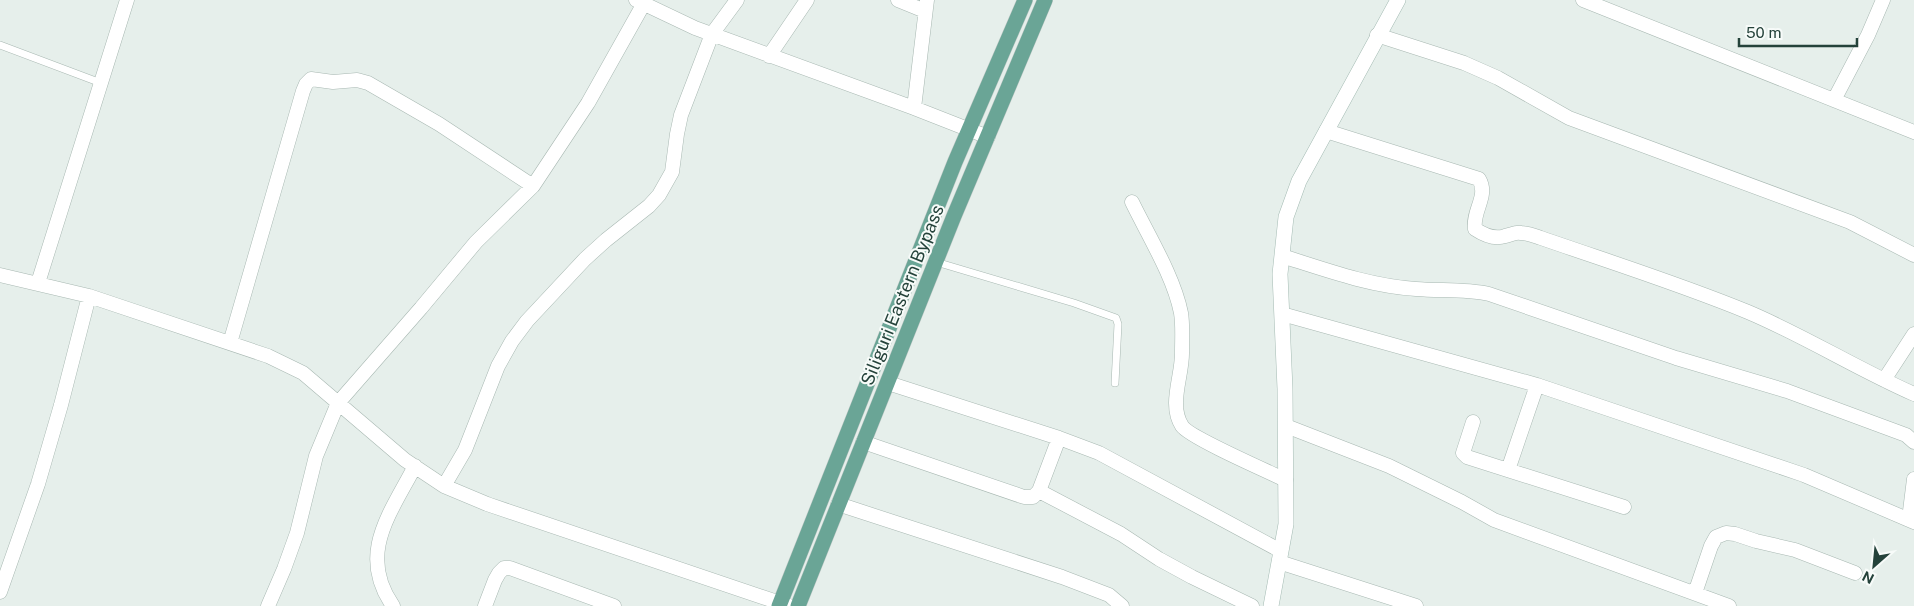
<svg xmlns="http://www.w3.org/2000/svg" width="1914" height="606" viewBox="0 0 1914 606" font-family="'Public Sans',sans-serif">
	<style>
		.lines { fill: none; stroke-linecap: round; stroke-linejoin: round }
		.lane-casing { stroke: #a8b8b2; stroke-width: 8 }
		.street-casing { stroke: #a8b8b2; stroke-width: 15 }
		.secondary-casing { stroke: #a4bbb3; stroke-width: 16 }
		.primary-casing { stroke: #c2cac8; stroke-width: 16 }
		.lane { stroke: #fff; stroke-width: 7 }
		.street { stroke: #fff; stroke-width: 14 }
		.secondary { stroke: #fff; stroke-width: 15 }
		.primary { stroke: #6aa596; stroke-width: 15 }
		.labels { text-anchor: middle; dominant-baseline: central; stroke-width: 4; stroke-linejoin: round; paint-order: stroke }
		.street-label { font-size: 18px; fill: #24423a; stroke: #f7fbf9 }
	</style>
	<rect width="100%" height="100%" fill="#e6efeb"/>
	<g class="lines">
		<defs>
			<path id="lane" d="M0 45 101 83
				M936 262 1074 303 1116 318 1118 324 1115 383"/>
			<path id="street" d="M636 0 695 28 914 108 988 137
				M898 0 925 11
				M1583 0 1914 132
				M1377 35 1464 63 1498 78 1569 118 1850 222 1914 255
				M769 56 807 0
				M1834 100 1868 35 1883 0
				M914 108 927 0
				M1326 131 1479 179C1489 196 1472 211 1475 229 1484 235 1494 240 1505 236 1511 235 1515 232 1521 233 1528 233 1535 236 1541 238 1610 262 1680 284 1748 312 1805 336 1857 369 1914 394
				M1132 202C1148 235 1174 277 1181 313 1183 325 1182 339 1182 351 1183 375 1168 404 1182 426 1189 437 1269 472 1286 480
				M1282 256C1326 270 1370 286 1416 289 1441 291 1465 289 1489 294L1676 358 1787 391 1906 435 1914 442
				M0 275 89 296 268 356 303 373 405 460 444 486 487 504 789 606
				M38 283 127 0
				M1282 314 1537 385 1804 475 1914 522
				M230 343 303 91 306 84 311 79 333 82 357 80 368 83 439 124 533 186
				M1884 380 1914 334
				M888 383 1059 438 1099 453 1281 551
				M1473 422 1463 453 1467 457 1624 507
				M1286 426 1389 466 1462 502 1494 520 1729 606
				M863 442 1024 497H1033L1039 491 1059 438
				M1508 470 1537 385
				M444 486 465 450 498 366 512 341 527 321 585 259 606 240 649 206 659 195 672 172 677 134 681 115 712 34 737 0
				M1039 491 1121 534 1159 559 1192 577 1252 606
				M838 504 1062 577 1109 595 1122 606
				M1909 519 1914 479
				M1279 562 1416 606
				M0 592 38 484 61 405 89 296
				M1695 593 1711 546 1716 537 1726 533 1735 534 1756 541 1795 550 1855 573
				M268 606 284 569 297 533 316 456 338 403 421 308 476 242 533 186 588 103 643 5
				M393 606C357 554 390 514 415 466
				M485 606 495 580 499 573 504 568H510L614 606"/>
			<path id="secondary" d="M1271 606 1286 524 1285 389 1280 274 1286 217 1299 181 1398 0"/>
			<path id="primary" d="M779 606 955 162 1025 0
				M798 606 954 216 1045 0"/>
		</defs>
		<!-- lane casing -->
		<use href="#lane" class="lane-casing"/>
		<!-- street casing -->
		<use href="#street" class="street-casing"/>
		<!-- secondary casing -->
		<use href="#secondary" class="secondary-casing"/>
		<!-- primary casing -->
		<use href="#primary" class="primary-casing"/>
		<!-- lane -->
		<use href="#lane" class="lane"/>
		<!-- street -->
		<use href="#street" class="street"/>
		<!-- secondary -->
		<use href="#secondary" class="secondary"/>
		<!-- primary -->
		<use href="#primary" class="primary"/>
	</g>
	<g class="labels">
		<!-- street labels -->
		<g class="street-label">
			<text transform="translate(902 295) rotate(-68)">Siliguri Eastern Bypass</text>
		</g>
	</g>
	<!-- north arrow -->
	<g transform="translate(1874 566) rotate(207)" stroke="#f7fbf9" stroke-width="4" paint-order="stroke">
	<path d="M0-4L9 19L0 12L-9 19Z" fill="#24423a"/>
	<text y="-8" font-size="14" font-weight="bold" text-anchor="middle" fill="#24423a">N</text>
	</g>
	<!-- scale -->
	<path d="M1739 38v8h118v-8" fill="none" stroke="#24423a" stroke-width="2.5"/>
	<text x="1746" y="38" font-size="15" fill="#24423a" stroke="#f7fbf9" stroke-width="4" paint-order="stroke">50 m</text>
</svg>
